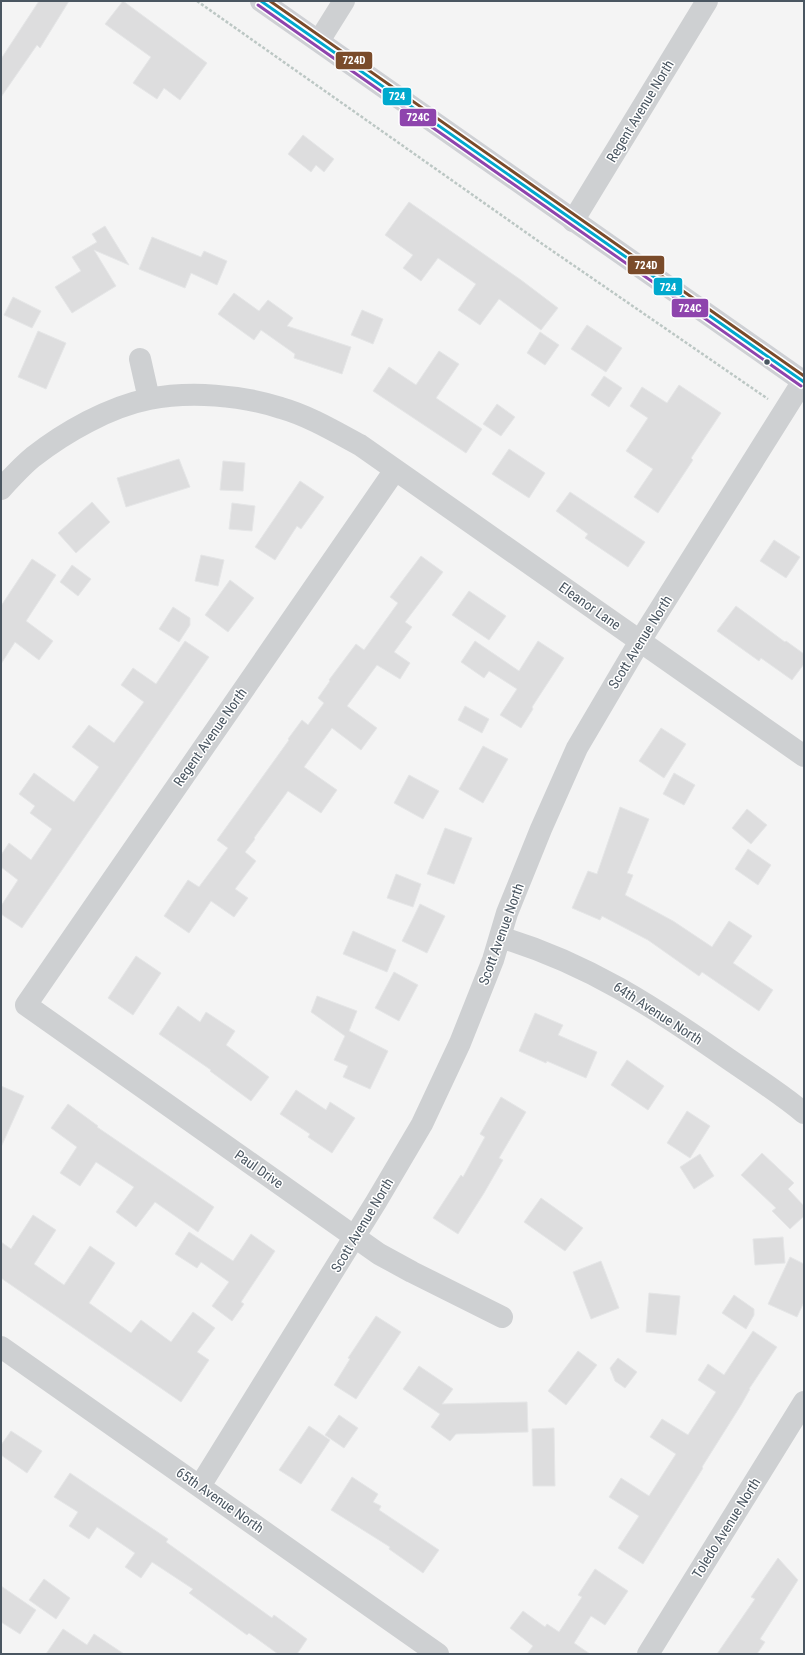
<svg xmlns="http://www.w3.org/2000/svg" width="805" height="1655" viewBox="0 0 805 1655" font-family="'Roboto Condensed',sans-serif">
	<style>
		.building { fill: #ddddde; stroke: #e5e6e7 }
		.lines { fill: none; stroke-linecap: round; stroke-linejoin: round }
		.path { stroke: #bcc7c4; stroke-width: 2.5; stroke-dasharray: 3 2; stroke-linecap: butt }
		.street { stroke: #ced0d2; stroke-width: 22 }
		.secondary { stroke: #ced0d4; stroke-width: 22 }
		.bus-1-casing { stroke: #fff; stroke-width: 6 }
		.bus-2-casing { stroke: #fff; stroke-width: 6 }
		.bus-3-casing { stroke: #fff; stroke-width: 6 }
		.bus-1 { stroke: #00a9ce; stroke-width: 3 }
		.bus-2 { stroke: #8e44ad; stroke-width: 3 }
		.bus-3 { stroke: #7a4b2a; stroke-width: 3 }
		.bus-dot { fill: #4a5661; stroke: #fff; stroke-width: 1.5 }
		.labels { text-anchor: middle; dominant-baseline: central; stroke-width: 3; stroke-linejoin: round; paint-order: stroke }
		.street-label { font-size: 14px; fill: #4a5661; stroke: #fff }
		.line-badge { stroke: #fff; stroke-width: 1.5 }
		.badge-label { font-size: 11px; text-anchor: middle; font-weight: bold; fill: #fff }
	</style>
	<rect width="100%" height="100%" fill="#f4f4f4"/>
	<!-- building -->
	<path class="building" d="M39 1H69L40 48 37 45 1 97V59Z
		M123 1 207 63 180 100 164 88 157 99 133 83 151 57 105 24Z
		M303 135 334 159 324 172 316 165 311 172 288 154Z
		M409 202 521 280 558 308 541 330 499 299 480 325 458 310 476 284 438 258 421 281 403 268 413 255 385 235Z
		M105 226 129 265 94 250 116 286 72 313 55 287 81 271 72 257 97 242 92 234Z
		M152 237 201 257 204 251 227 261 217 285 191 273 185 288 139 269Z
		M234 293 259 311 268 300 293 318 287 326 351 347 342 374 294 358 295 354 261 330 254 340 218 314Z
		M13 297 41 311 32 328 4 315Z
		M362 310 383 319 373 344 351 335Z
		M587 325 622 348 606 372 571 349Z
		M38 331 66 343 46 389 18 377Z
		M540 332 559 345 545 365 527 353Z
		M439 351 459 364 436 398 482 429 466 453 373 391 389 367 416 385Z
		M604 376 622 388 609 407 591 395Z
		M679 385 721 413 691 458 693 460 658 513 634 497 653 469 626 451 648 418 630 406 642 387 667 403Z
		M497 404 515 417 501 436 483 424Z
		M509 449 545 473 529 498 492 474Z
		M179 459 190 487 126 507 117 478Z
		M223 461 245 463 243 491 220 490Z
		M300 481 324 497 301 529 297 526 275 560 255 547Z
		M570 492 645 542 628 567 585 538 588 534 556 511Z
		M92 502 110 522 76 553 58 533Z
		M232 503 255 506 252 531 229 529Z
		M774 540 800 557 786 578 760 561Z
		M201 555 224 560 218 586 195 581Z
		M421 556 443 572 405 622 412 627 394 652 410 663 400 679 377 665 347 706 377 728 361 750 332 728 304 767 337 790 321 813 288 791 254 838 255 839 245 852 256 861 235 889 248 898 234 917 211 901 189 933 164 916 188 880 199 887 228 848 217 840 289 740 288 739 302 720 308 725 324 703 318 698 330 681 329 680 356 644 364 650 398 603 390 597Z
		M32 559 56 575 26 621 53 641 39 660 15 642 1 664V606Z
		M72 565 91 579 78 596 60 582Z
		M230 580 254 598 228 632 205 615Z
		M469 591 506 616 489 640 452 615Z
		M736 606 785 642 786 641 804 654V664L792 680 761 658 759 661 717 631Z
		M173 607 190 618V625L179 642 159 629Z
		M185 641 209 657 22 928 1 914V906L18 880 1 867V855L9 843 31 860 52 829 30 813 35 806 19 794 34 773 74 802 99 767 72 747 89 725 114 743 144 702 121 685 133 668 156 684Z
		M475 641 519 671 538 641 564 658 532 707 533 709 521 728 500 715 517 689 489 671 484 678 461 662Z
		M465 706 489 719 482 733 458 720Z
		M661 728 686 744 664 778 639 761Z
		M483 746 508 759 483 803 459 789Z
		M674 773 695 785 684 805 663 794Z
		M409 775 439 791 423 819 394 803Z
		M620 807 649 819 627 873 633 875 625 895 673 921 712 947 729 921 752 936 733 963 773 990 759 1011 702 972 699 976 648 940 602 916 600 920 572 908 588 871 597 874Z
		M747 809 767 825 751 844 732 828Z
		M445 828 472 838 454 884 427 874Z
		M748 849 771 865 758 885 735 869Z
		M396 874 421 884 413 907 387 898Z
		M420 904 445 916 427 953 402 941Z
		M353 931 396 950 387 972 343 954Z
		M136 956 161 973 133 1015 108 998Z
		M394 972 418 985 399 1021 375 1008Z
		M317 996 357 1011 349 1031 388 1051 370 1089 343 1077 348 1066 334 1060 345 1036 311 1012Z
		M178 1006 200 1022 206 1012 235 1031 226 1045 269 1077 251 1101 210 1071 211 1070 159 1034Z
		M535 1013 563 1025 558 1035 597 1052 586 1078 547 1061 546 1063 519 1051Z
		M627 1060 664 1086 648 1110 611 1085Z
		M1 1086 24 1096 1 1147Z
		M296 1090 326 1110 330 1102 355 1118 332 1153 308 1137 310 1134 280 1114Z
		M501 1097 526 1112 499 1158 503 1160 484 1193 458 1234 433 1218 461 1175 463 1177 485 1137 480 1134Z
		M68 1104 98 1126 97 1127 214 1207 198 1232 155 1202 136 1227 116 1212 134 1187 96 1162 80 1186 60 1173 77 1147 51 1128Z
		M687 1111 710 1126 690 1158 667 1143Z
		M762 1153 794 1183 788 1189 804 1206V1216L790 1229 772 1211 776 1208 741 1175Z
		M700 1154 714 1176 694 1189 680 1167Z
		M541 1198 583 1228 565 1251 524 1222Z
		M33 1215 56 1230 34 1264 64 1285 90 1246 115 1263 89 1303 131 1333 141 1320 171 1342 193 1312 215 1328 197 1352 209 1360 181 1402 1 1278V1242L11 1249Z
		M189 1232 233 1261 251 1234 275 1251 241 1302 244 1304 232 1321 212 1306 229 1282 201 1262 197 1268 175 1254Z
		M783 1237 785 1263 755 1265 753 1239Z
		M790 1257 804 1264V1302L797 1317 768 1304Z
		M601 1261 619 1308 591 1319 573 1272Z
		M649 1293 680 1296 676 1335 646 1332Z
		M734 1295 754 1309V1315L746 1329 722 1313Z
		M376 1316 401 1332 356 1399 334 1385 350 1359 348 1358Z
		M753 1331 777 1347 749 1389H750L741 1405 702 1467 703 1468 643 1564 618 1548 639 1516 609 1497 621 1478 649 1496 676 1454 650 1437 662 1419 688 1435 716 1392 698 1380 708 1364 724 1375Z
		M578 1351 597 1365 566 1405 548 1391Z
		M618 1358 637 1372 625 1388 615 1381 610 1368Z
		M419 1366 453 1389 442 1404 527 1402 528 1432 456 1434 450 1441 431 1427 440 1414 403 1389Z
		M339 1415 358 1428 344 1448 325 1435Z
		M309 1426 330 1440 301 1484 279 1470Z
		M554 1428 555 1486H533L532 1429Z
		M11 1431 42 1451 27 1473 1 1455V1445Z
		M70 1473 168 1539 166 1542 272 1618 274 1615 307 1639 297 1654H278L249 1633 247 1635 189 1593 193 1589 152 1562 141 1578 125 1567 135 1553 97 1527 89 1539 69 1526 78 1512 54 1497Z
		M352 1477 378 1494 373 1502 381 1506 379 1510 439 1550 423 1573 389 1549 390 1547 331 1510Z
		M778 1558 798 1580 760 1639 765 1642 757 1654H717L755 1599 751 1597Z
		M595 1569 628 1591 605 1625 591 1616 574 1643 590 1654H527L533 1646 510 1628 523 1611 545 1627 547 1624 559 1632 582 1597 578 1595Z
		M44 1579 70 1598 56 1619 29 1600Z
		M1 1586 36 1610 20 1634 1 1622Z
		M63 1629 87 1645 94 1634 124 1654H46Z"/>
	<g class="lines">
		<!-- path -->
		<path class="path" d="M197 1 541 243 768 399"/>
		<!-- street -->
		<path class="street" d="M319 41 344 1
			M573 221 707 1
			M140 359 149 399
			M395 470 26 1005 379 1254 412 1272 502 1317
			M1 489C11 478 22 466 33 457 65 432 109 407 149 399 190 391 241 395 281 408 309 416 334 431 360 445L804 756
			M500 937C587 963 654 1007 727 1058 753 1076 780 1093 804 1113
			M1 1347 438 1654
			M200 1486 376 1202 422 1124 460 1043 493 960 507 913 541 829 577 748 640 641 803 381
			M648 1654 804 1402"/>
		<!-- secondary -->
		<path class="secondary" d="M261 1 804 382"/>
		<defs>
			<path id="bus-1" d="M261 1 804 382"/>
			<path id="bus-2" d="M258 5 801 386"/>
			<path id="bus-3" d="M270 1 804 376"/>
		</defs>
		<!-- bus-1 casing -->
		<use href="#bus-1" class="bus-1-casing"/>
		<!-- bus-2 casing -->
		<use href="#bus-2" class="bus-2-casing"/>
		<!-- bus-3 casing -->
		<use href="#bus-3" class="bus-3-casing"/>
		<!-- bus-1 -->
		<use href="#bus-1" class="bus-1"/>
		<!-- bus-2 -->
		<use href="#bus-2" class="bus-2"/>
		<!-- bus-3 -->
		<use href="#bus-3" class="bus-3"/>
	</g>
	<!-- markers -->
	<circle class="bus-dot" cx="767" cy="362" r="3.5"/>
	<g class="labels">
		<!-- street labels -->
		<g class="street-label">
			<text transform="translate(640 111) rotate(-59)">Regent Avenue North</text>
			<text transform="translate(590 606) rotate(35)">Eleanor Lane</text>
			<text transform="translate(640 642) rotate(-58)">Scott Avenue North</text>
			<text transform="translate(210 737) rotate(-55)">Regent Avenue North</text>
			<text transform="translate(501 934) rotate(-70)">Scott Avenue North</text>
			<text transform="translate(658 1013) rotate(33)">64th Avenue North</text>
			<text transform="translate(259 1169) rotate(35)">Paul Drive</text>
			<text transform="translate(362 1225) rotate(-59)">Scott Avenue North</text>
			<text transform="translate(220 1500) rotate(35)">65th Avenue North</text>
			<text transform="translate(726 1528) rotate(-58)">Toledo Avenue North</text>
		</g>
	</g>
	<g class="line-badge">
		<rect x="335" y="51" width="38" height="19" rx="4" fill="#7a4b2a"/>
		<rect x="382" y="87" width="30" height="19" rx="4" fill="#00a9ce"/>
		<rect x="399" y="108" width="38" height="19" rx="4" fill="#8e44ad"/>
		<rect x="627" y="255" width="38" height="20" rx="4" fill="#7a4b2a"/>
		<rect x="653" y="277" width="30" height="19" rx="4" fill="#00a9ce"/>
		<rect x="671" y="298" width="38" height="20" rx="4" fill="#8e44ad"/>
	</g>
	<g class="badge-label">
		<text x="354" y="64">724D</text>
		<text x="397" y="100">724</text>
		<text x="418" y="121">724C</text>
		<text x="646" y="269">724D</text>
		<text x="668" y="291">724</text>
		<text x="690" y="312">724C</text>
	</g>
	<!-- border -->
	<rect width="805" height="1655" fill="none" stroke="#4a5661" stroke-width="4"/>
</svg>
